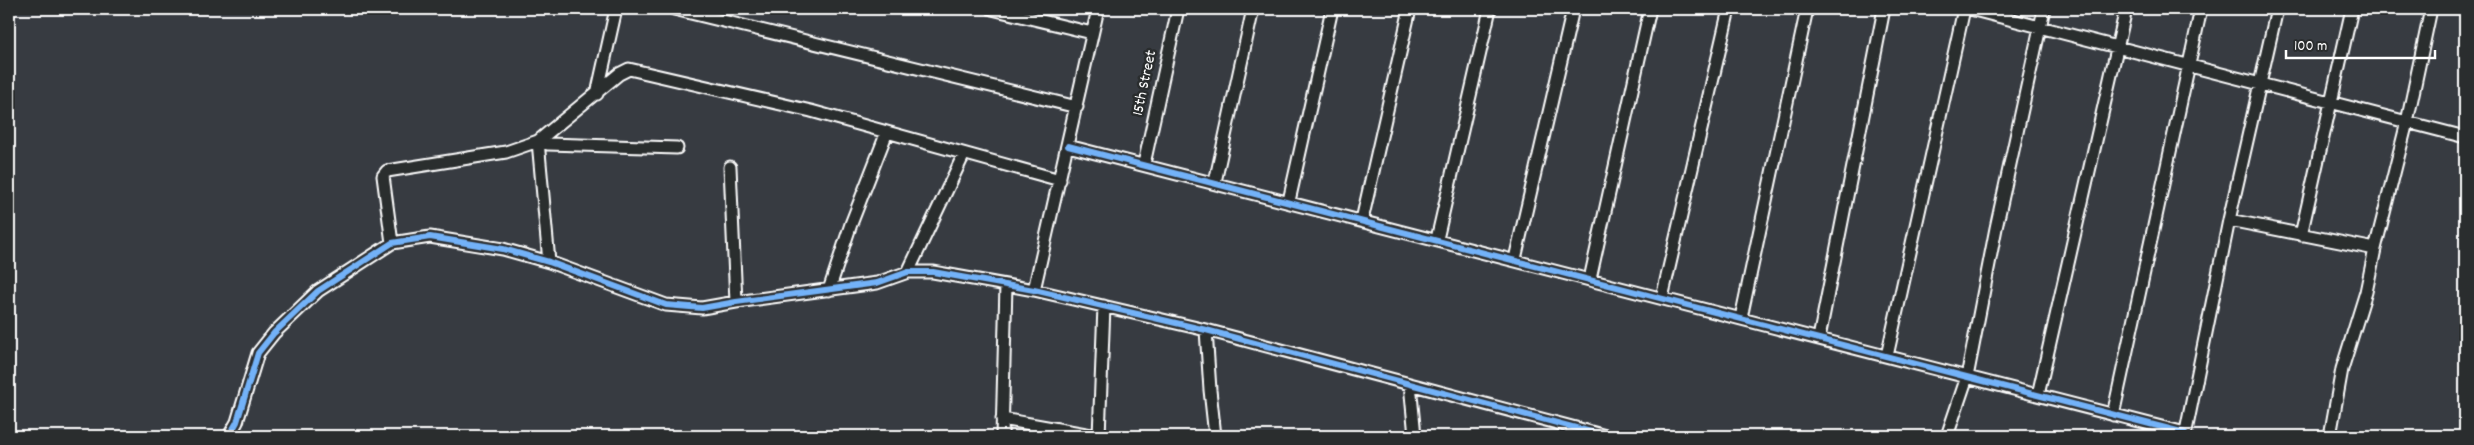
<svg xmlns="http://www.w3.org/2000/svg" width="2474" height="445" viewBox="0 0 2474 445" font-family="Dekko,sans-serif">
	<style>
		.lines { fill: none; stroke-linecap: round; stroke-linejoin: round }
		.street-casing { stroke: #fff; stroke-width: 15 }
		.street { stroke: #2a2d2e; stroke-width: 11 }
		.cycleway-casing { stroke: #2a2d2e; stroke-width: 9 }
		.cycleway { stroke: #73b2f8; stroke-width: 6 }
		.labels { text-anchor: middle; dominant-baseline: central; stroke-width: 5; stroke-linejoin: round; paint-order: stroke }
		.street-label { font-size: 16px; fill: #fff; stroke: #2a2d2e }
	</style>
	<rect width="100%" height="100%" fill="#373b41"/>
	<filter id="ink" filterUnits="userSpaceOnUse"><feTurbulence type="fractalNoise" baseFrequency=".02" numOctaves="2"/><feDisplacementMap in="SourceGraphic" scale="10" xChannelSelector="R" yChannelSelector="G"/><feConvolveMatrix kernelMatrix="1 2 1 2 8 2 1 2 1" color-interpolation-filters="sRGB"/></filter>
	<g filter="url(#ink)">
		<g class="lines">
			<defs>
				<path id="street" d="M674 9 1077 107
					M992 9 1092 33
					M1970 9 2465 137
					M597 94 616 9
					M538 141 548 144 677 148
					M538 141 549 262
					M1068 146 2185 433
					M1144 164 1178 9
					M730 167 736 302
					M1215 182 1253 9
					M1289 201 1332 9
					M1362 220 1410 9
					M2229 220 2375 249
					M2301 235 2352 9
					M1437 239 1490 9
					M392 243 383 176 387 171 506 152 538 141 619 74 629 69 811 111 1060 180
					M1515 259 1573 9
					M908 272 964 154
					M1590 279 1650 9
					M829 290 851 224 887 132
					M1034 290 1098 9
					M1662 298 1729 9
					M1741 318 1807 9
					M1206 330 1210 390 1215 436
					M1819 338 1884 9
					M1887 356 1964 9
					M1410 384 1415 436
					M2038 395 2126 9
					M2113 415 2201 9
					M1002 419 1097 436
					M229 436 237 422 258 353 274 333 318 291 392 243 430 237 503 249 549 262 666 305 702 308 736 302 877 283 908 272H933L1034 290 1206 330 1606 436
					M1002 436 1006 285
					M1099 436 1104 306
					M1947 436 1967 377 1996 228 2044 9
					M2185 436 2229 220 2277 9
					M2330 436 2342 369 2366 292 2375 249 2407 122 2431 9"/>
			</defs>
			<!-- street casing -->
			<use href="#street" class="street-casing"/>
			<!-- street -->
			<use href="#street" class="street"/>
			<defs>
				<path id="cycleway" d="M1068 146 2185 433V436
					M229 436 237 422 258 353 274 333 318 291 392 243 430 237 503 249 549 262 666 305 702 308 736 302 877 283 908 272H933L1034 290 1206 330 1606 436"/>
			</defs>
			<!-- cycleway casing -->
			<use href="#cycleway" class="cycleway-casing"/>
			<!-- cycleway -->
			<use href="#cycleway" class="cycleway"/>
		</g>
	</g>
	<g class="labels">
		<!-- street labels -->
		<g class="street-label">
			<text transform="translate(1145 83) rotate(-78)">15th Street</text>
		</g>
	</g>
	<!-- margin -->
	<rect width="2474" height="445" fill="none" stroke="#2a2d2e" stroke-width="30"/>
	<rect x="15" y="15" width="2444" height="415" fill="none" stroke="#fff" stroke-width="2" filter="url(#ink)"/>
	<!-- scale -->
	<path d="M2286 50v8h149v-8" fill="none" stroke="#ffffff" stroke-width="2.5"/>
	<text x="2294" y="50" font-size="15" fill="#ffffff" stroke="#2a2d2e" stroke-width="4" paint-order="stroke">100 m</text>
</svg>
